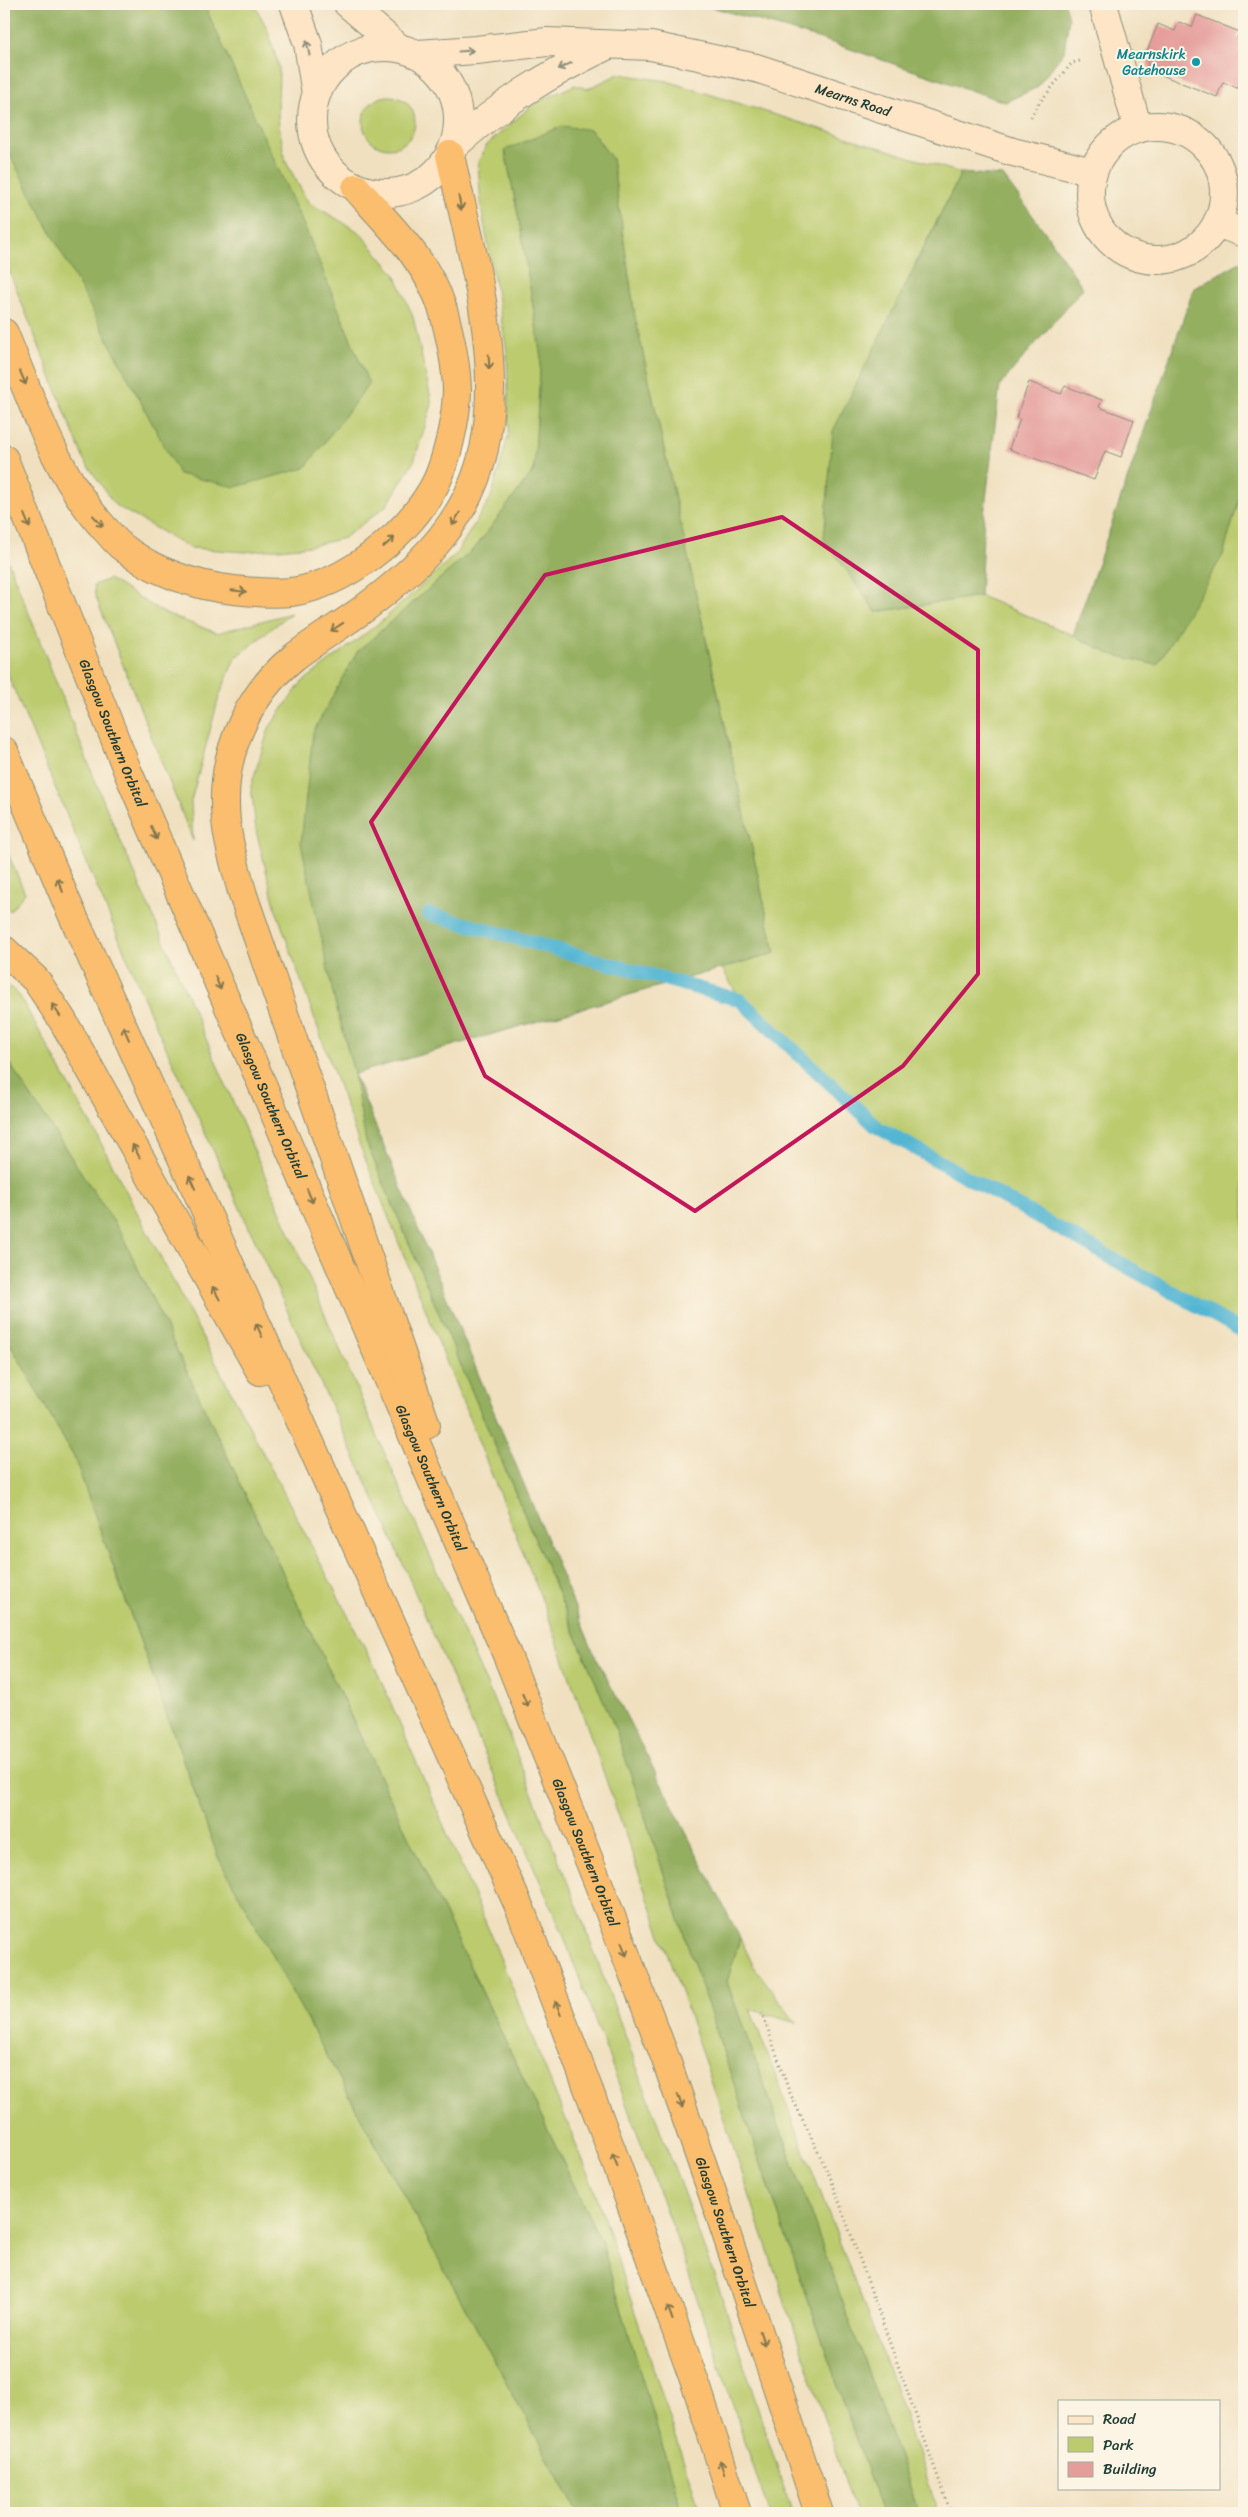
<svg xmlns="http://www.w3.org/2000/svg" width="1248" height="2517" viewBox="0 0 1248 2517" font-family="Sriracha,sans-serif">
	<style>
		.green { fill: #bbcb6e; stroke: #6d8451 }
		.forest { fill: #94af61; stroke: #5a764a }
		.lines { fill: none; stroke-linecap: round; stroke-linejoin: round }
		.stream { stroke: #54b6d3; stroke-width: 14 }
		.building { fill: #e59d9b }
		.secondary-casing { stroke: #888e7a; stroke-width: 30 }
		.highway-casing { stroke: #888e7a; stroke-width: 30 }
		.path { stroke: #888e7a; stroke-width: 3; stroke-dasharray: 1 4; stroke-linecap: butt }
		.secondary { stroke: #fde5c5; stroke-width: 28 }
		.highway { stroke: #fbbd6e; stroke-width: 28 }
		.oneway { stroke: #8e917c }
		.oneway2 { stroke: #82774e }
		.marked { fill: none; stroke: #c2185b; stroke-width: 4; stroke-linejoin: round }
		.culture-dot { fill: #0f9aa8; stroke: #fcf5e5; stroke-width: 2 }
		.labels { text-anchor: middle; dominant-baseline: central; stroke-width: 4; stroke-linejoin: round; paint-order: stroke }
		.culture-label { font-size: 14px; fill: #0d838f; stroke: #fcf5e5; text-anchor: end }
		.street-label { font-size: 14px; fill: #1f3d34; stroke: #fcf5e5 }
	</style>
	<rect width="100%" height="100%" fill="#fcf5e5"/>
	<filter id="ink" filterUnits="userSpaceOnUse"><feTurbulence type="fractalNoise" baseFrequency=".02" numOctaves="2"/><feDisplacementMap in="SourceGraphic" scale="10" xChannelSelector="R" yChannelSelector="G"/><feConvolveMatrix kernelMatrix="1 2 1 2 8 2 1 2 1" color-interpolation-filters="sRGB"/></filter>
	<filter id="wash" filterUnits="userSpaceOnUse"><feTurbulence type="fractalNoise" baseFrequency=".0096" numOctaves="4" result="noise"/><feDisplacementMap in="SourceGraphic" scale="20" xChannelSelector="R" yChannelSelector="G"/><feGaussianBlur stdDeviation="1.12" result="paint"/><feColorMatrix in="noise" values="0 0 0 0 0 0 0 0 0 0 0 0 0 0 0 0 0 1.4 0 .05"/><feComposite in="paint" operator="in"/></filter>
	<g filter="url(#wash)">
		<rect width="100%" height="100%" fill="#f0e0c0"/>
		<!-- green -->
		<path class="green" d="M4 4H254L267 28 279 67 278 118 285 160 308 202 359 232 395 274 413 317 432 404 414 461 387 505 344 538 310 546 245 552 190 548 115 505 84 460 4 258Z
			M619 74 667 81 961 173 915 264 876 612 980 596 1073 635 1110 654 1223 555 1244 482V1332L877 1127 740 1000 722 968 775 953 635 317 612 159 505 151 521 230 541 357 534 470 476 547 357 652 334 998 354 1073 366 1142 616 1730 754 2144 882 2513H856L687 2009 546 1610 360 1146 276 910 256 830 251 786 269 728 301 683 383 620 456 554 491 497 509 433 507 351 481 206 478 162 487 145 533 104 575 85 587 89Z
			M363 122a26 26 0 1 1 52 0a26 26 0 1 1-52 0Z
			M4 551 103 800 388 1461 509 1735 580 1914 721 2294 792 2513H769L680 2248 564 1937 386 1525 151 1015 4 666Z
			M109 579 164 613 217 633 291 613 235 658 219 697 191 801 193 841 95 595 94 585Z
			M4 845 25 893 10 911 4 907Z
			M4 982 19 995 93 1128 376 1669 488 1928 595 2191 701 2513H682L602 2244 121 1233 9 1063 4 1062Z
			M4 1333 74 1457 218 1857 578 2513H4Z
			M740 1938 753 1965 796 2023 750 2009 888 2368 939 2513H919L727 1982Z"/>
		<!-- forest -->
		<path class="forest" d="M4 4H204L309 237 369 384 305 468 235 487 179 474 4 144Z
			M701 4H1065L1069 18 1064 52 1036 88 1005 102 821 39Z
			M562 126 591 130 612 159 635 317 775 953 354 1074 593 1651 740 1938 727 1982 919 2513H882L754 2144 616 1730 366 1142 354 1073 334 998 301 843 313 732 357 652 476 547 534 470 541 357 521 230 505 150Z
			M961 173 1003 176 1048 236 1083 288 1000 385 984 515 980 596 876 612 824 539 833 431Z
			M1240 262 1244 264V482L1223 555 1157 665 1110 654 1073 635 1194 288Z
			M4 1062 9 1063 121 1233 602 2244 682 2513H578L218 1857 74 1457 4 1333Z"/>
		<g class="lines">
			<!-- stream -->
			<path class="stream" d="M429 914 740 1000 877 1127 1244 1332"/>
		</g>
		<g id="blocks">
			<!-- building -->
			<path class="building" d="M1197 15 1240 32 1237 38 1244 40V91L1223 82 1217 97 1149 70 1146 54 1158 24 1175 31 1179 22 1192 27Z
				M1029 382 1061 394 1065 386 1102 400 1099 407 1134 420 1121 457 1105 451 1094 480 1009 449 1020 419 1016 418Z"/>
		</g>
	</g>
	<g filter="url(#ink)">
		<use href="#blocks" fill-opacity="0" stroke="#888e7a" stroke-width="1"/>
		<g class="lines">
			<defs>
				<g id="secondary">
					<path d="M294 4 308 44 316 94"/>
					<path d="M348 4 399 48"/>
					<path d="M1103 4 1138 129"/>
					<circle cx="385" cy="120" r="73"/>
					<path id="s1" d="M417 54 476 50 547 42 651 46 756 68 1013 152 1093 172"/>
					<circle cx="1157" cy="193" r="67"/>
					<path d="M454 146C501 103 549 74 606 46"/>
					<path d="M1217 223 1244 233"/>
				</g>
				<g id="highway">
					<path d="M4 333C32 400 55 474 105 529 110 534 115 541 121 546 152 571 195 586 234 590 252 592 272 594 291 592 345 585 405 536 432 490 446 467 457 416 457 389 456 364 450 335 443 310 428 261 389 226 356 188"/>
					<path id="s2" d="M4 459 128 772 507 1655 601 1890 665 2057 718 2209 819 2513"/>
					<path d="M4 751 68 905 521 1911 614 2157 698 2391 737 2513"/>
					<path d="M4 950 36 980 63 1021 260 1371"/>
					<path d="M426 1425 243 895C235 865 225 835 225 803 224 748 250 693 293 658 318 638 346 623 370 604 424 563 469 518 484 449 504 354 470 248 450 155"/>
				</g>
			</defs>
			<!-- secondary casing -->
			<use href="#secondary" class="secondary-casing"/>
			<!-- highway casing -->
			<use href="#highway" class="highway-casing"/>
			<!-- path -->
			<path class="path" d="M1031 117 1039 103 1072 63 1080 61
				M762 2012 789 2091 831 2179 951 2513"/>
			<!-- secondary -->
			<use href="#secondary" class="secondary"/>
			<!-- highway -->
			<use href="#highway" class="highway"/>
		</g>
		<!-- one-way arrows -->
		<defs><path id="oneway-shaft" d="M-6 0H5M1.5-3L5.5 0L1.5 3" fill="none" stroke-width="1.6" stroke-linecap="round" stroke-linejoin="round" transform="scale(1.25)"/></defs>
		<g class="oneway">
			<use href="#oneway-shaft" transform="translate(308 48) rotate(-102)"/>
			<use href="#oneway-shaft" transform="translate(466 51) rotate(-4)"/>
			<use href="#oneway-shaft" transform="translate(565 66) rotate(154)"/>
		</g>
		<g class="oneway2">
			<use href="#oneway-shaft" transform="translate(460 203) rotate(78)"/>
			<use href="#oneway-shaft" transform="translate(489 362) rotate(87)"/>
			<use href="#oneway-shaft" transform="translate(23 378) rotate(67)"/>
			<use href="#oneway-shaft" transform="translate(456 519) rotate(120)"/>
			<use href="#oneway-shaft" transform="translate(27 521) rotate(68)"/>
			<use href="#oneway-shaft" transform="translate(98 521) rotate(48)"/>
			<use href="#oneway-shaft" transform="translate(389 542) rotate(-41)"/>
			<use href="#oneway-shaft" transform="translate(239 591) rotate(6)"/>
			<use href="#oneway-shaft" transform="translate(337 627) rotate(146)"/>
			<use href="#oneway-shaft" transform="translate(154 833) rotate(67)"/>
			<use href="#oneway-shaft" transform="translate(60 885) rotate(-113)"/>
			<use href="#oneway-shaft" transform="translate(218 983) rotate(67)"/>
			<use href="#oneway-shaft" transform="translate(56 1010) rotate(-124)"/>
			<use href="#oneway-shaft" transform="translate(126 1033) rotate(-114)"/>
			<use href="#oneway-shaft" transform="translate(136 1151) rotate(-119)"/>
			<use href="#oneway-shaft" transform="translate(192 1182) rotate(-114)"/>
			<use href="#oneway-shaft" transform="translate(310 1196) rotate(67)"/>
			<use href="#oneway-shaft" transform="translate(216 1293) rotate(-119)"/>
			<use href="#oneway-shaft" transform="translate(259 1330) rotate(-114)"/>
			<use href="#oneway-shaft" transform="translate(525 1700) rotate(68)"/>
			<use href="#oneway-shaft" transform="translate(624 1949) rotate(69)"/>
			<use href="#oneway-shaft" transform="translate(558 2008) rotate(-111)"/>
			<use href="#oneway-shaft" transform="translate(680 2101) rotate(71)"/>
			<use href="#oneway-shaft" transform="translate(615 2160) rotate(-110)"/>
			<use href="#oneway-shaft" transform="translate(670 2313) rotate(-110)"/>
			<use href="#oneway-shaft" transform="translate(762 2338) rotate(71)"/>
			<use href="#oneway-shaft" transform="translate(722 2467) rotate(-108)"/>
		</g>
	</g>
	<!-- marked area -->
	<path class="marked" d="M782 517 978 650V974L903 1066 695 1211 485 1076 371 822 545 575Z"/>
	<!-- markers -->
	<circle class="culture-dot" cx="1196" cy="62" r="5"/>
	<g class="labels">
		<!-- culture labels -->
		<g class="culture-label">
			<text x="1186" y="54">Mearnskirk<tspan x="1186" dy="16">Gatehouse</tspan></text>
		</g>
		<!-- street labels -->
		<g class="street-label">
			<text stroke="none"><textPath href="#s1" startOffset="444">Mearns Road</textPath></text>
			<text stroke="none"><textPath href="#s2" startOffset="295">Glasgow Southern Orbital</textPath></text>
			<text stroke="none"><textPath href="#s2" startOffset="700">Glasgow Southern Orbital</textPath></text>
			<text stroke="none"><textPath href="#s2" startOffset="1105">Glasgow Southern Orbital</textPath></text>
			<text stroke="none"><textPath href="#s2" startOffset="1510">Glasgow Southern Orbital</textPath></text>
			<text stroke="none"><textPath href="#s2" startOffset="1915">Glasgow Southern Orbital</textPath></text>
		</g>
	</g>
	<!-- margin -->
	<rect width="1248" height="2517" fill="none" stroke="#fcf5e5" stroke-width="20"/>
	<!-- legend -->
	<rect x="1058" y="2400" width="162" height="90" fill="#fcf5e5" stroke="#a4ab9e"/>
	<rect x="1068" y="2416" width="25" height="8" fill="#fde5c5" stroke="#a4ab9e"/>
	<text x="1103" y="2424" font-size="15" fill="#1f3d34">Road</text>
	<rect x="1068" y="2437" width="25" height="15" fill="#bbcb6e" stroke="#a4ab9e"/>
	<text x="1103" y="2450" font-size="15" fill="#1f3d34">Park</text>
	<rect x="1068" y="2462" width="25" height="15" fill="#e59d9b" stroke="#a4ab9e"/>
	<text x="1103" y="2474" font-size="15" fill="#1f3d34">Building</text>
</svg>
